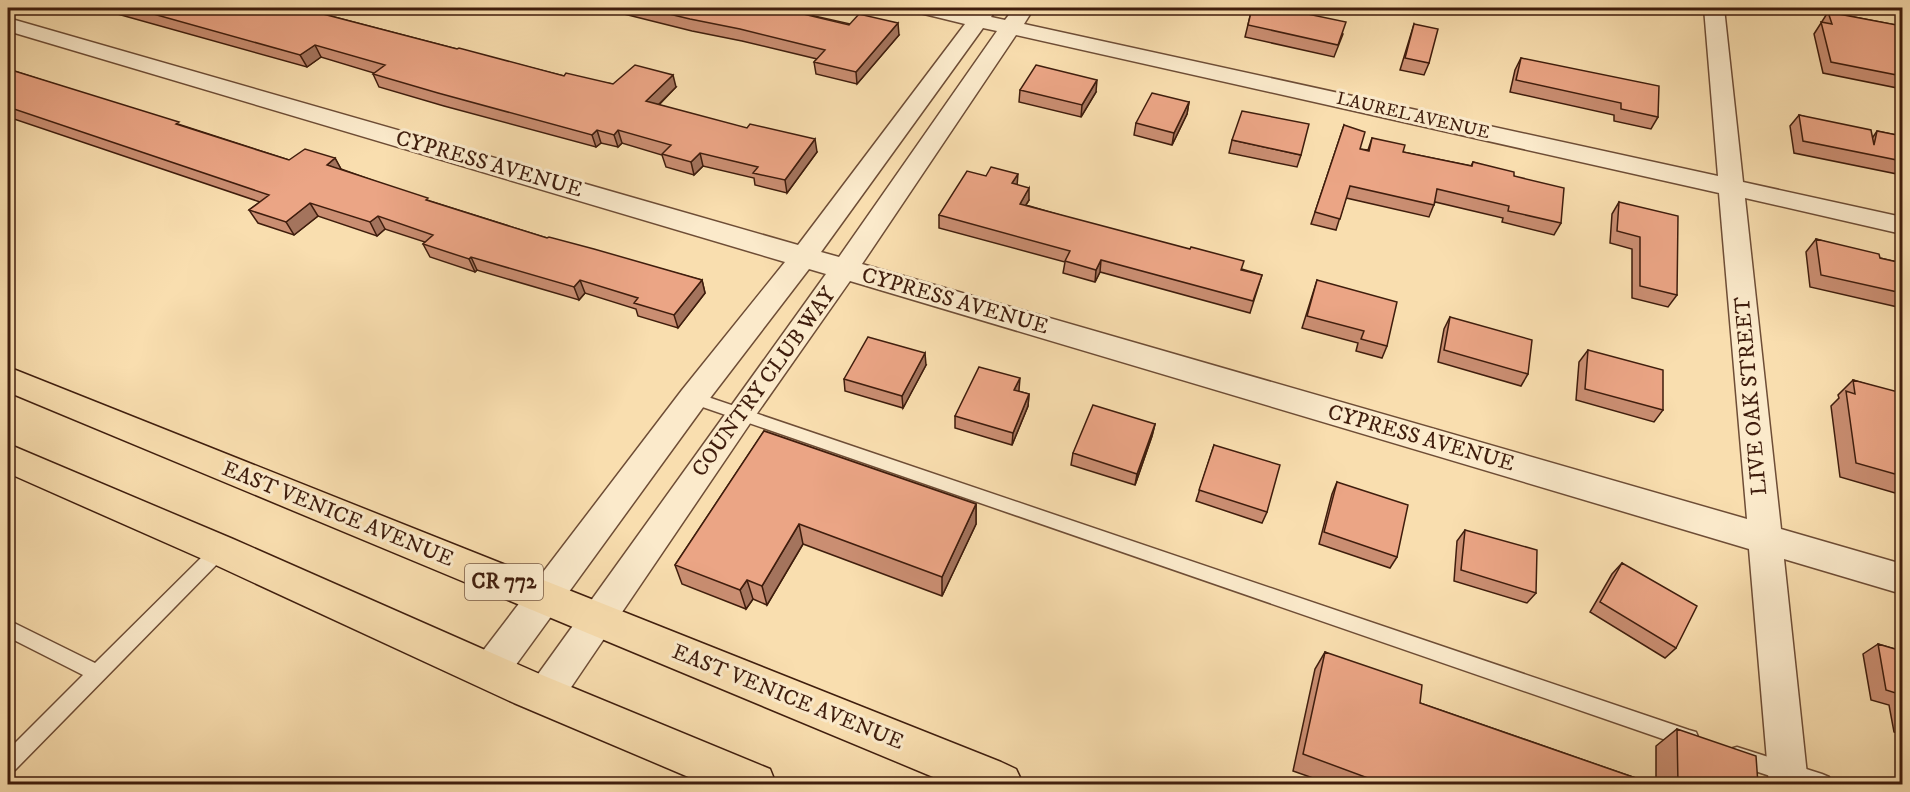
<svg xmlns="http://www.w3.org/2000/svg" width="1910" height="792" viewBox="0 0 1910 792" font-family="'IM FELL DW Pica',serif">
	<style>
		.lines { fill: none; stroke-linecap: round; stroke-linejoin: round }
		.service-casing { stroke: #6e4d36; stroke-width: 3 }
		.minor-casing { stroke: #6e4d36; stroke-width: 3 }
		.primary-casing { stroke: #3f1d0d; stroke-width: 3 }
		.service { fill: #fbeacb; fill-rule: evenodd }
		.minor { fill: #fbeacb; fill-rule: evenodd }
		.primary { fill: #f9deaf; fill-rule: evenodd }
		.wall { fill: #ca8e72; stroke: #3f1d0d; stroke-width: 1.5 }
		.shaded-wall { fill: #a4745d; stroke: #3f1d0d; stroke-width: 1.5 }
		.building { fill: #eba585; stroke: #3f1d0d; stroke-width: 1.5 }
		.labels { text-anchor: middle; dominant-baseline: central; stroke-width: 6; stroke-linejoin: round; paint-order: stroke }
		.far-street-label { font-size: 18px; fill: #3f1d0d; stroke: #fbeacb }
		.shield { fill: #fbeacb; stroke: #775a46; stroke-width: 1.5 }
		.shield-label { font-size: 21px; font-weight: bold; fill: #3f1d0d }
		.street-label { font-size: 22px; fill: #3f1d0d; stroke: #fbeacb }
	</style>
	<rect width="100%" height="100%" fill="#f9deaf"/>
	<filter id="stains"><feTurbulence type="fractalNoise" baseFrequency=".00333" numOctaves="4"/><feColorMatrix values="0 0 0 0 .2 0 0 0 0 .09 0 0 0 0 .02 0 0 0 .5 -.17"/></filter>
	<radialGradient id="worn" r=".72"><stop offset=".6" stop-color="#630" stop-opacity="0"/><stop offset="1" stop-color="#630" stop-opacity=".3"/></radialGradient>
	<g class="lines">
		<defs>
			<path id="service" d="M693 392 1689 730 1696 732 1699 739 1696 746 1689 748 688 402 685 398 688 394Z
				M220 543 226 545 228 550 226 555 15 770 8 772V750L83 675 8 637V620L95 663 214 545Z
				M1737 747 1822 774 1829 777 1832 784H1794L1737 765 1730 763 1727 756 1730 749Z"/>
			<path id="minor" d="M913 8H949L973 13 977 8H997L991 17 1005 20 1014 8H1034L1024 24 1718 176 1704 8H1724L1743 182 1902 217V234L1745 198 1781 529 1902 564V594L1784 559 1808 784H1769L1749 549 850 281 751 422 557 708 544 714 531 708 525 696 531 684 826 274 809 269 704 406 502 684 489 689 476 684 471 672 476 660 682 390 785 262 8 31V18L798 245 965 24 916 12ZM983 28 997 31 839 257 821 252ZM1016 35 1719 193 1747 519 862 264Z"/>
			<path id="primary" d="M8 367 1001 762 1016 769 1023 784H950L8 392Z
				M8 444 233 539 542 675 770 769 776 784H705L514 703 207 561 8 473Z"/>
		</defs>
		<!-- service casing -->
		<use href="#service" class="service-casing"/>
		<!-- minor casing -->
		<use href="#minor" class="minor-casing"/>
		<!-- primary casing -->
		<use href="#primary" class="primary-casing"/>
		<!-- service -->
		<use href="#service" class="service"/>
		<!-- minor -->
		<use href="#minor" class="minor"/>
		<!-- primary -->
		<use href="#primary" class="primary"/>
	</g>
	<!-- wall -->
	<path class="wall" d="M96 8H300L457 49 564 76 613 84 676 87 659 105 817 152 787 193 755 185 754 178 703 166 694 175 666 167 662 155 622 143 618 147 601 143 596 147 444 106 379 87 373 74 374 73 321 57 307 67Z
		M600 8H801V13L899 35 857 84 816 74 814 62 817 59 742 41 692 31Z
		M1252 8 1343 34 1334 57 1245 37Z
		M1828 12 1902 26V108L1897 88 1823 73 1814 34Z
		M1414 24 1429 63 1424 75 1400 70Z
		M1521 58 1658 117 1651 129 1614 121V115L1510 92 1515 70Z
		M8 69 289 160 335 158 341 169 430 201 547 238 702 280 705 293 678 328 638 316 636 309 585 293 579 300 477 270 475 272 430 257 423 244 425 242 385 229 377 236 318 216 294 235 258 223 249 210 260 202 8 117Z
		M1020 90 1096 92 1081 117 1019 102Z
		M1189 102 1187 114 1172 145 1134 135 1136 123Z
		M1799 115 1873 137 1877 131 1902 136V175L1794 153 1790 126Z
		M1344 125 1360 149 1368 150 1372 138 1403 152 1471 166 1473 162 1514 176 1561 223 1554 235 1502 222 1503 218 1435 202 1429 217 1346 198 1336 230 1311 224Z
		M1232 140 1301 155 1297 167 1229 153Z
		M1017 185 1029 200 1026 205 1262 275 1250 313 1100 272 1095 282 1063 273 1065 262 939 228V215Z
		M1619 202 1677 295 1668 307 1632 298V249L1610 243 1612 214Z
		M1816 239 1880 258 1902 263V308L1810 287 1806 252Z
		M1317 280 1387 346 1382 358 1356 351 1358 343 1302 328Z
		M1450 317 1528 374 1521 386 1438 362 1444 329Z
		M1588 350 1663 410 1654 422 1576 400 1579 362Z
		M926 365 903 408 845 391 844 379Z
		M1853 380 1902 395V495L1840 477 1831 406 1839 398 1838 395Z
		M1019 390 1018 391 1029 394 1028 406 1012 445 955 428V416Z
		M1155 424 1152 436 1135 485 1071 465 1073 453Z
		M764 431 976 504V524L942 596 803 544 767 605 753 599 746 609 682 584 675 565Z
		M1214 445 1267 512 1262 523 1196 501Z
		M1337 482 1397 557 1390 568 1319 544 1332 494Z
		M1465 530 1536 593 1527 603 1454 581 1457 541Z
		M1622 563 1676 648 1665 658 1590 612 1612 574Z
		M1878 644 1902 651V735L1894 732 1889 705 1871 700 1863 654Z
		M1325 652 1420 703 1653 784H1330L1293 771 1315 669Z
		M1677 729 1758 784H1656V746Z"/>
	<!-- shaded-wall -->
	<path class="shaded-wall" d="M794 8H801V14L791 11Z
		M898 23 899 35 857 84 856 72Z
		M315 45 321 57 307 67 300 55Z
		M673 75 676 87 649 114 646 101Z
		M1097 80 1096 92 1081 117 1082 105Z
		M1189 102 1187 114 1172 145 1174 133Z
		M597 130 601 143 596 147 592 135Z
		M618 130 622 143 618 147 614 135Z
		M815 139 817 152 787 193 785 180Z
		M700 153 703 166 694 175 691 162Z
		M335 158 342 171 327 165Z
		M1018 174 1017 186 1012 183Z
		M1029 188V200L1019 216 1020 204Z
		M310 203 318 216 294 235 286 222Z
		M378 216 385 229 377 236 370 222Z
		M471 257 477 270 475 272 469 259Z
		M1101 260 1100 272 1095 282 1096 270Z
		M580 280 585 293 579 300 574 287Z
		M702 280 705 293 678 328 674 315Z
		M925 353 926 365 903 408 902 396Z
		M1020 378 1019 390 1014 402V390Z
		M1029 394 1028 406 1012 445 1013 433Z
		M1155 424 1152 436 1135 485 1137 474Z
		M976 504V524L942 596V577Z
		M799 524 803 544 767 605 762 586Z
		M747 580 753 599 746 609 740 590Z"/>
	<!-- building -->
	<path class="building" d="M132 8H300L457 49 459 48 564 76 566 73 613 84 635 65 673 75 646 101 747 128 750 124 815 139 785 180 753 173 758 167 700 153 691 162 662 154 671 145 618 130 614 135 597 130 592 135 438 93 373 74 385 65 315 45 300 55Z
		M644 8H794L791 11 849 25 859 14 898 23 856 72 814 62 825 50 740 29 690 19Z
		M1252 8H1279L1346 22 1338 45 1248 25Z
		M1828 12 1902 26V76L1831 62 1821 22 1832 24Z
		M1414 24 1438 29 1429 63 1405 58Z
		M1521 58 1659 86 1658 117 1621 109V103L1516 80Z
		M1036 65 1097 80 1082 105 1020 90Z
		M8 69 179 122 176 124 289 160 305 149 335 158 327 165 428 198 426 200 547 238 549 237 594 249 702 280 674 315 634 303 638 298 580 280 574 287 471 257 469 259 423 244 433 235 378 216 370 222 310 203 286 222 249 210 269 195 8 107Z
		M1152 93 1189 102 1174 133 1136 123Z
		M1242 111 1309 124 1301 155 1232 140Z
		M1799 115 1871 130 1874 145 1877 131 1902 136V161L1803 141Z
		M1344 125 1365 132 1360 149 1369 151 1372 138 1405 145 1403 152 1472 166 1473 162 1514 172V176L1564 188 1561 223 1508 211 1509 206 1437 189 1434 205 1350 186 1340 219 1315 212Z
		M991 167 1018 174 1012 183 1029 188 1020 204 1190 249 1191 247 1244 261 1241 270 1262 275 1253 301 1101 260 1096 270 1065 261 1070 251 939 215 967 171 986 176Z
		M1619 202 1678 216 1677 295 1640 286V237L1617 231Z
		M1816 239 1879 254 1880 258 1902 263V293L1821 275Z
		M1317 280 1397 302 1387 346 1361 339 1364 331 1307 316Z
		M1450 317 1532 340 1528 374 1444 350Z
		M868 337 925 353 902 396 844 379Z
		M1588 350 1663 370V410L1585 389Z
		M979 367 1020 378 1014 390 1029 394 1013 433 955 416Z
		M1853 380 1902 393V476L1856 463 1846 391 1855 394Z
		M1093 405 1155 424 1137 474 1073 453Z
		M764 431 976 504 942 577 799 524 762 586 747 580 740 590 675 565Z
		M1214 445 1280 465 1267 512 1199 490Z
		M1337 482 1408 505 1397 557 1324 532Z
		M1465 530 1537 550 1536 593 1461 570Z
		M1622 563 1697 606 1676 648 1600 602Z
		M1878 644 1902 651V695L1886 690Z
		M1325 652 1422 685 1420 703 1653 784H1384L1303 754Z
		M1677 729 1756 756 1758 784H1678Z"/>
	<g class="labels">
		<!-- far-street labels -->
		<g class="far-street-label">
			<text transform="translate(1413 116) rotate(13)">LAUREL AVENUE</text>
		</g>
		<!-- shield labels -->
		<rect class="shield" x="465" y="564" width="78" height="36" rx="4.5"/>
		<g class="shield-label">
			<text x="504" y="582">CR 772</text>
		</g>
		<!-- street labels -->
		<g class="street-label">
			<text transform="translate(489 164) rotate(16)">CYPRESS AVENUE</text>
			<text transform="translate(955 301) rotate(16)">CYPRESS AVENUE</text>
			<text transform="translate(764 382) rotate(-54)">COUNTRY CLUB WAY</text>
			<text transform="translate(1751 396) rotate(-95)">LIVE OAK STREET</text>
			<text transform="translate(1421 438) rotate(16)">CYPRESS AVENUE</text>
			<text transform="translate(338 514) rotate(22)">EAST VENICE AVENUE</text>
			<text transform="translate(788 697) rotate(22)">EAST VENICE AVENUE</text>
		</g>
	</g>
	<!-- margin -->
	<rect width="1910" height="792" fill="none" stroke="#f9deaf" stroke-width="30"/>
	<rect x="9" y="9" width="1892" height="774" fill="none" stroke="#3f1d0d" stroke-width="3"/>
	<rect x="15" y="15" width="1880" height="762" fill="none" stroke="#3f1d0d" stroke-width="1.5"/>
	<rect width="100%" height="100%" filter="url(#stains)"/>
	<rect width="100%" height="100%" fill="url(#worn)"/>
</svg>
